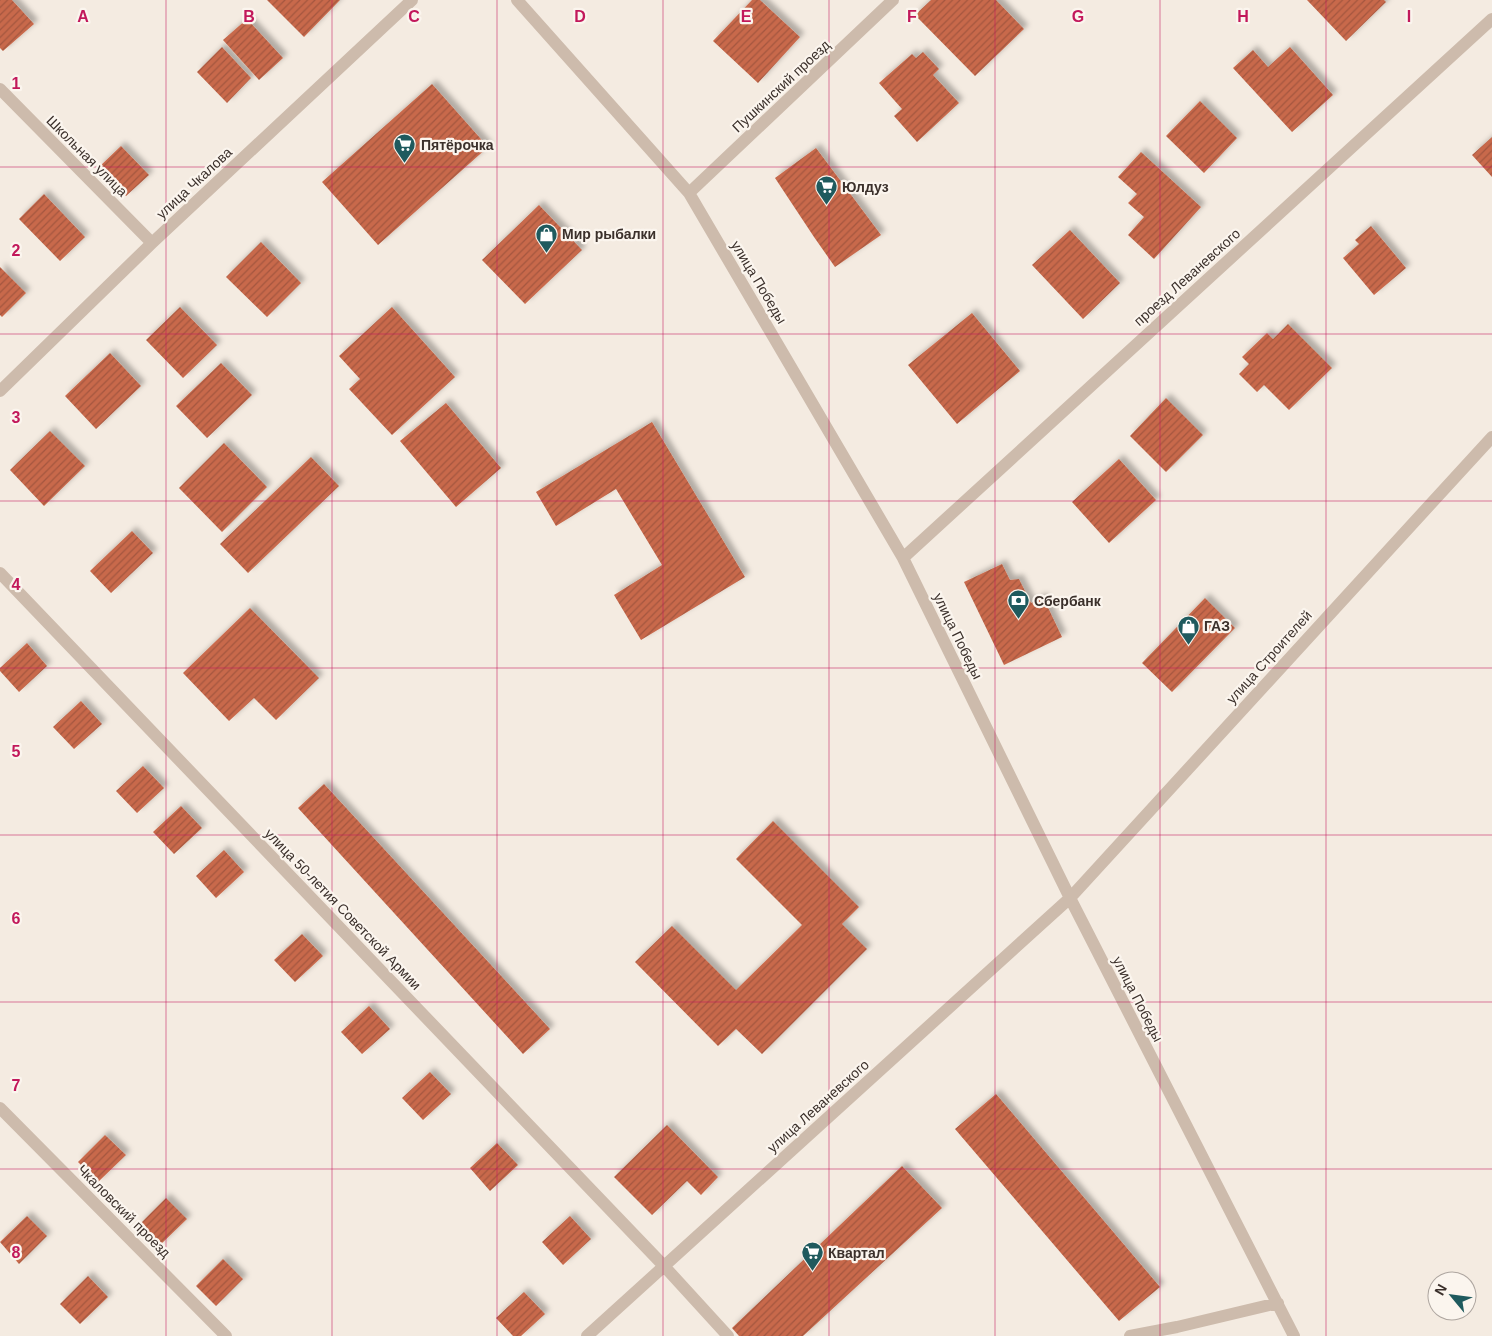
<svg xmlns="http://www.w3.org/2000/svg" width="1492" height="1336" viewBox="0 0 1492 1336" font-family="Arial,sans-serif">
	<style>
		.building { fill: url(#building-hatch); filter: url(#shadow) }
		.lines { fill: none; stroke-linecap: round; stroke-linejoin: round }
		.minor { stroke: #cdbbac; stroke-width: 12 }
		.grid { fill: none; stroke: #c2185b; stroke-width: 1; stroke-opacity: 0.55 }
		.labels { text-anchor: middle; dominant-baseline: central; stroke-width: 4.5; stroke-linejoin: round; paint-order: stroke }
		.street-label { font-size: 14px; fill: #3b302b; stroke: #fbf5ee }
		.poi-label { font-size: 14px; font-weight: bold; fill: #3b302b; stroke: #fbf5ee; text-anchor: start }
		.grid-label { font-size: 16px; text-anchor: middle; font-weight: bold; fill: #c2185b; stroke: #fbf5ee; stroke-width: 4.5; stroke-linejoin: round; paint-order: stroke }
	</style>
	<defs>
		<pattern id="building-hatch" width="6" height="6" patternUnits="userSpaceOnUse" patternTransform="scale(1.25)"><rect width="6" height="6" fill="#c8694b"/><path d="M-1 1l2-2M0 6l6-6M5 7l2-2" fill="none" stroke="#a4573f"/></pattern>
		<filter id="shadow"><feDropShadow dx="4.5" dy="-4.5" stdDeviation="2.5" flood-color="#0004"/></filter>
	</defs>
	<rect width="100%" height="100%" fill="#f4ebe1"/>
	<!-- building -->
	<path class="building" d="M0 0H12L34 24 3 51 0 48Z
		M267 0H340L304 37Z
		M752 0H760L800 37 758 83 713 41Z
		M931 0H996L1024 29 975 76 915 15Z
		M1307 0H1384L1386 2 1346 41Z
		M247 19 283 58 259 80 223 40Z
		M222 47 251 78 227 103 197 72Z
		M1290 47 1333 95 1292 132 1233 68 1253 50 1268 67Z
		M923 52 939 69 933 75 959 103 917 142 894 116 902 109 879 83 912 54 916 58Z
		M432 84 488 147 378 245 322 182Z
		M1200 101 1237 138 1204 173 1166 136Z
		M1492 137V177L1472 155Z
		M121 146 149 175 126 196 99 167Z
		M816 148 881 235 835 267 814 237 775 178Z
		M1141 152 1201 207 1154 259 1128 235 1144 217 1128 203 1137 194 1118 177Z
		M44 194 85 237 60 261 19 219Z
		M539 205 582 250 525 304 482 260Z
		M1371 226 1406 268 1374 295 1343 258 1359 244 1355 240Z
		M1070 230 1120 283 1083 319 1032 265Z
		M261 242 301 283 267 317 226 277Z
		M0 267 26 293 2 317 0 315Z
		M180 307 217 345 183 378 146 340Z
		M392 307 455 377 392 435 349 389 360 379 339 356Z
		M972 313 1020 371 957 424 908 365Z
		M1288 324 1332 368 1289 410 1264 385 1257 392 1239 374 1249 364 1242 357 1267 333 1273 339Z
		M110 353 141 386 96 429 65 396Z
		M221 363 252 395 207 438 176 406Z
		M1166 398 1203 435 1166 472 1130 436Z
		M446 403 501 468 456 507 400 441Z
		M652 422 745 577 641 640 614 595 662 565 616 489 556 526 536 492Z
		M50 431 85 466 44 506 10 470Z
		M224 443 267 487 222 532 179 488Z
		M311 457 339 486 248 573 220 544Z
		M1119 459 1156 500 1109 543 1072 502Z
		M132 531 153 553 111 593 90 571Z
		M1002 564 1010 580 1019 579 1031 603 1043 597 1062 637 1004 665 964 582Z
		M1205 598 1235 628 1172 692 1142 663Z
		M250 608 319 678 276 720 254 698 229 721 183 673Z
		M27 643 47 666 19 692 0 671V668Z
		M81 701 102 724 74 749 53 727Z
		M143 766 164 788 137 813 116 791Z
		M324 784 550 1029 523 1054 298 808Z
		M181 806 202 828 174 854 153 832Z
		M773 821 859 907 842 924 867 949 762 1054 736 1029 718 1046 635 962 672 926 736 990 802 925 736 859Z
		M224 850 244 872 216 898 196 876Z
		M302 934 323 956 295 982 274 960Z
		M369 1006 390 1029 362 1054 341 1032Z
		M430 1072 451 1094 423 1120 402 1098Z
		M996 1094 1160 1287 1119 1321 955 1129Z
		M667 1125 718 1177 701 1195 687 1181 652 1215 614 1177Z
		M105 1135 126 1155 98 1182 78 1162Z
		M497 1143 518 1165 490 1191 470 1168Z
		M902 1166 942 1208 803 1336H739L732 1328Z
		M166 1198 187 1219 159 1246 139 1225Z
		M27 1216 47 1236 19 1264 0 1242Z
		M570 1216 591 1239 563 1265 542 1242Z
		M223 1259 243 1279 216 1306 196 1286Z
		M88 1276 108 1297 80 1324 60 1304Z
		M524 1292 545 1314 521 1336H513L496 1318Z"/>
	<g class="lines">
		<!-- minor -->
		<path class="minor" d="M517 0 689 193 903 558 1070 898 1294 1336
			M0 89 152 243
			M689 193 893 0
			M0 391 152 243 412 0
			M903 558 1492 19
			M0 573 664 1266 728 1336
			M0 1108 226 1336
			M587 1336 1070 898 1492 437
			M1130 1336 1177 1327 1278 1303"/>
	</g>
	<!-- grid -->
	<path class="grid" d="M166 0V1336M332 0V1336M497 0V1336M663 0V1336M829 0V1336M995 0V1336M1160 0V1336M1326 0V1336M0 167H1492M0 334H1492M0 501H1492M0 668H1492M0 835H1492M0 1002H1492M0 1169H1492"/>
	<!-- icons -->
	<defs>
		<symbol id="supermarket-pin" viewBox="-11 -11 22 30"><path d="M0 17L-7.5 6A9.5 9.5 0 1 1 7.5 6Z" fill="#1f5a5e" stroke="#fbf5ee"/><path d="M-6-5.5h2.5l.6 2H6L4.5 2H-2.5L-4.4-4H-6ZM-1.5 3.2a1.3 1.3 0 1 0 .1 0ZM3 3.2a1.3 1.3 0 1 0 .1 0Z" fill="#fff"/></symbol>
		<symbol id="shop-pin" viewBox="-11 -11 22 30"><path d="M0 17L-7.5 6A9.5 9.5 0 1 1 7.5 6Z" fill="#1f5a5e" stroke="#fbf5ee"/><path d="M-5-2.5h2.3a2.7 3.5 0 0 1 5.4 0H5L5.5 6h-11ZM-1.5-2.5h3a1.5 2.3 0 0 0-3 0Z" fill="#fff"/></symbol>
		<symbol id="bank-pin" viewBox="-11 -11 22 30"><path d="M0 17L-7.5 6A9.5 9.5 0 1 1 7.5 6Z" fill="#1f5a5e" stroke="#fbf5ee"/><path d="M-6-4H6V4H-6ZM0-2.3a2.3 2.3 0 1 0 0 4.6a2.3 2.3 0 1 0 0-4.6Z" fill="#fff"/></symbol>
	</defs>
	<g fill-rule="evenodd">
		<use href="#supermarket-pin" x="392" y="132" width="25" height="34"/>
		<use href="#supermarket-pin" x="814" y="174" width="25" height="34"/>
		<use href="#shop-pin" x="534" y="222" width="25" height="34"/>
		<use href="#bank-pin" x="1006" y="588" width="25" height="34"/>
		<use href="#shop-pin" x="1176" y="614" width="25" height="34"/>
		<use href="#supermarket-pin" x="800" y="1240" width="25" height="34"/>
	</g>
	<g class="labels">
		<!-- street labels -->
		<g class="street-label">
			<text transform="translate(781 86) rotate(-43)">Пушкинский проезд</text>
			<text transform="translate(87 156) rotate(45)">Школьная улица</text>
			<text transform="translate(194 183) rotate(-43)">улица Чкалова</text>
			<text transform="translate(1187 277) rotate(-42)">проезд Леваневского</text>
			<text transform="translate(759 282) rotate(59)">улица Победы</text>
			<text transform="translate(958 636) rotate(64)">улица Победы</text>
			<text transform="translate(1269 657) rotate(-48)">улица Строителей</text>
			<text transform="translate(343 909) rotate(46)">улица 50-летия Советской Армии</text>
			<text transform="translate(1138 999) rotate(63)">улица Победы</text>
			<text transform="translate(818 1106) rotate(-42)">улица Леваневского</text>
			<text transform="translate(124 1211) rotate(45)">Чкаловский проезд</text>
		</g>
		<!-- poi labels -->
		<g class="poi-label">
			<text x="421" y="145">Пятёрочка</text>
			<text x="842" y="187">Юлдуз</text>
			<text x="562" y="234">Мир рыбалки</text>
			<text x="1034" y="601">Сбербанк</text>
			<text x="1204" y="626">ГАЗ</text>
			<text x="828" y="1253">Квартал</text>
		</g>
	</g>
	<g class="grid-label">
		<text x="83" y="22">A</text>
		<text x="249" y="22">B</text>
		<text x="414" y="22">C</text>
		<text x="580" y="22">D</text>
		<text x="746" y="22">E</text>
		<text x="912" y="22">F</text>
		<text x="1078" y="22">G</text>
		<text x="1243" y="22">H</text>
		<text x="1409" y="22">I</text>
		<text x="16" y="89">1</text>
		<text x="16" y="256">2</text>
		<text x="16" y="423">3</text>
		<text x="16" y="590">4</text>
		<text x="16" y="757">5</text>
		<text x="16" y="924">6</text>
		<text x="16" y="1091">7</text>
		<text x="16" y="1258">8</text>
	</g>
	<!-- north arrow -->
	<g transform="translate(1452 1296) rotate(299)"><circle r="24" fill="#fbf5ee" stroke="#aea6a0"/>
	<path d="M0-4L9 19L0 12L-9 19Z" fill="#1f5a5e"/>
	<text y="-8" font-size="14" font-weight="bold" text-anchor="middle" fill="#3b302b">N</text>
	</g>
</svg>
